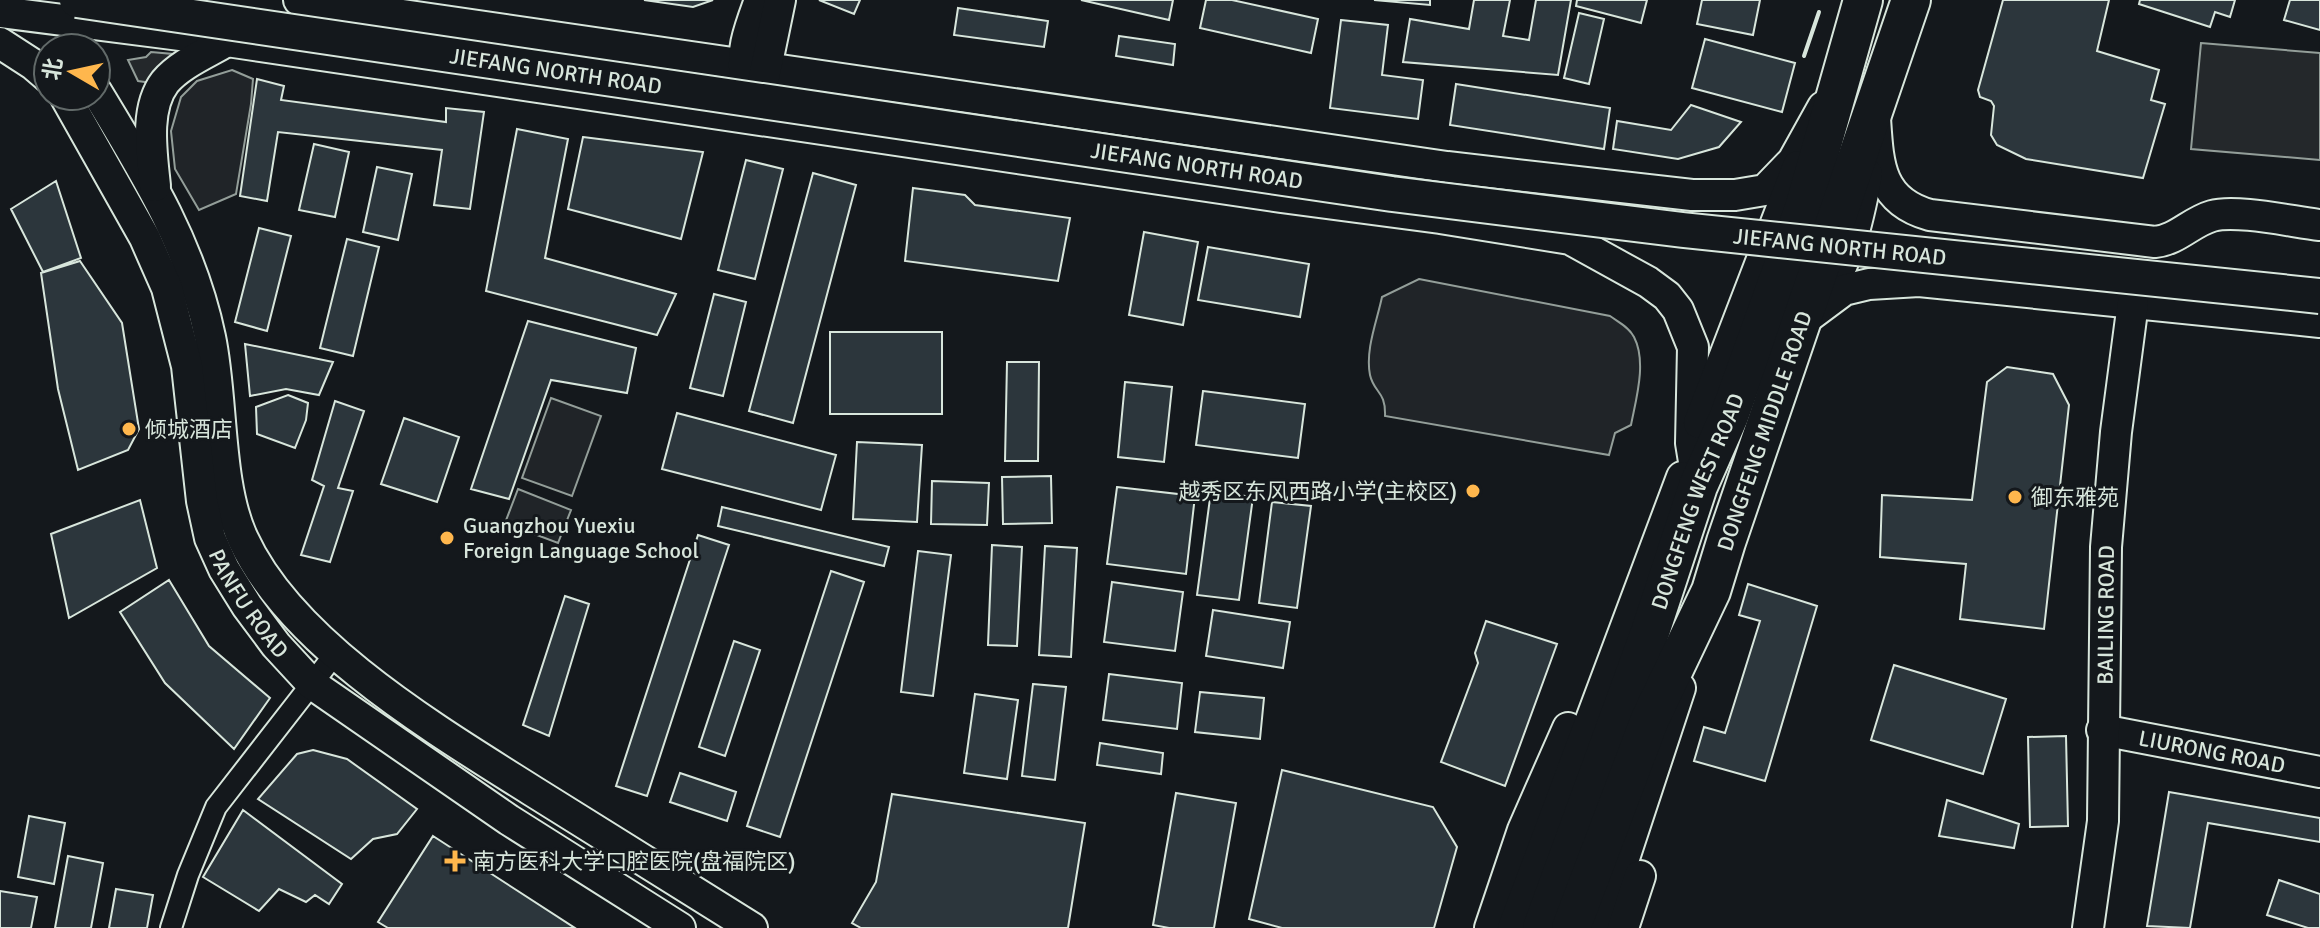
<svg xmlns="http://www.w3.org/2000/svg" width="2320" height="928" viewBox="0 0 2320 928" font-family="Signika,'Noto Sans SC',sans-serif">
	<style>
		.green { fill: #202428; stroke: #939e99; stroke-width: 2 }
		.parking { fill: #24282b; stroke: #939e99; stroke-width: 2 }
		.building { fill: #2c363c; stroke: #d8e6dc; stroke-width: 2 }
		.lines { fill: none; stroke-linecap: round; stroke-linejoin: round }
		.street-casing { stroke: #d8e6dc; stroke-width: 24 }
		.secondary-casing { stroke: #d8e6dc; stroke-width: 34 }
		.highway-casing { stroke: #d8e6dc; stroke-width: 42 }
		.street { stroke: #14181c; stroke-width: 20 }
		.secondary { stroke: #14181c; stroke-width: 30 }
		.highway { stroke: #14181c; stroke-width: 38 }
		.primary-bridge-casing { stroke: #d8e6dc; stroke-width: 38; stroke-linecap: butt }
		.primary-bridge { stroke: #14181c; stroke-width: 34 }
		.wall { stroke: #d8e6dc; stroke-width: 4 }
		.poi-dot { fill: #ffb74d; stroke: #14181c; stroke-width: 3 }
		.labels { text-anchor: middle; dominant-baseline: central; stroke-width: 6; stroke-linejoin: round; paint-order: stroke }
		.street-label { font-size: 22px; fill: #d8e6dc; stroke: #14181c }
		.poi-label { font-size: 22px; fill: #d8e6dc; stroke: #14181c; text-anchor: start }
	</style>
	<rect width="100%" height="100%" fill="#14181c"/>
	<!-- green -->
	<path class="green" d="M232 70 253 79 251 104 236 194 199 210 175 169 171 131 181 97 197 81Z
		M1419 279 1610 316C1618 322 1629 327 1634 337 1647 362 1636 399 1631 425L1615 433 1609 455 1385 416C1386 391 1374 393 1370 375 1365 350 1377 321 1382 297Z
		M551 398 601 416 572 496 522 478Z
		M518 489 571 510 558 543 505 523Z"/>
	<!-- parking -->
	<path class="parking" d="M2201 43 2320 53V160L2191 149Z
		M151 52 173 54V64L159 84 138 81 128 60 146 57Z"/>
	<!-- building -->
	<path class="building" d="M644 0H713L693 7Z
		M819 0H860L854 14Z
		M1081 0H1173L1169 20Z
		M1206 0H1232L1318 19 1311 53 1200 28Z
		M1374 0H1430V5Z
		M1474 0H1510L1503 36 1529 40 1536 0H1571L1558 75 1403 62 1410 19 1469 29Z
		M1577 0H1647L1641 23 1576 6Z
		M1702 0H1760L1753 35 1697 24Z
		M2003 0H2109L2097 51 2159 70 2151 100 2165 104 2143 178 2026 159 1997 145 1991 135 1994 106 1991 101 1980 97 1978 90Z
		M2140 0H2235L2230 17 2215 12 2210 27 2139 4Z
		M2290 0H2320V30L2284 20Z
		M958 8 1048 21 1044 47 954 35Z
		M1579 13 1604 19 1589 84 1564 78Z
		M1341 20 1388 25 1382 75 1423 80 1418 119 1330 108Z
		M1119 36 1175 44 1173 65 1116 56Z
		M1705 39 1795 63 1782 112 1692 88Z
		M257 79 284 86 281 100 446 122V108L484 112 470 209 434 205 442 150 278 132 267 201 240 196Z
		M1456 84 1610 108 1604 149 1450 125Z
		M1691 105 1741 122 1719 147 1678 159 1613 149 1617 121 1671 130Z
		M517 129 568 139 545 258 676 294 657 335 486 291Z
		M583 137 703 152 681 239 568 209Z
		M314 144 349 152 335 217 299 210Z
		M746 160 783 169 755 279 718 270Z
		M377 167 412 174 398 240 363 232Z
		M813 173 856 185 793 423 749 411Z
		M56 181 81 258 43 272 11 209Z
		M913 188 965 195 975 205 1070 218 1058 281 905 261Z
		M259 228 291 236 267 331 235 322Z
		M1144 232 1198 242 1183 325 1129 315Z
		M347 239 379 247 353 356 320 348Z
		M1208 247 1309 264 1300 317 1198 300Z
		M80 261 122 323 139 429 128 450 78 470 58 389 41 273Z
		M714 294 746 302 723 396 690 388Z
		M528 321 636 348 627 393 551 380 509 499 471 489Z
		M830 332H942V414H830Z
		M245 344 333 362 319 395 286 389 250 396Z
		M1007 362H1039L1038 461H1005Z
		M2007 367 2053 374 2069 405 2044 629 1960 619 1966 564 1880 557 1882 495 1972 500 1987 382Z
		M1125 382 1172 387 1164 462 1118 457Z
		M1203 391 1305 404 1298 458 1196 445Z
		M288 395 308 403 306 420 295 448 257 434 256 407Z
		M335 401 364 411 338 488 353 491 330 562 301 555 324 486 312 480Z
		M677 413 836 455 821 510 662 469Z
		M404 418 459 437 437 502 381 484Z
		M857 442 922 445 917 522 853 519Z
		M1051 476 1052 523 1003 524 1002 477Z
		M932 481 989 483 987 525 931 524Z
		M1117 487 1195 496 1186 574 1107 564Z
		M1211 491 1253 497 1239 600 1197 595Z
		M140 500 157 568 69 618 51 534Z
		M1272 502 1311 506 1297 608 1259 603Z
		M722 507 889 547 884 566 718 526Z
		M698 535 729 545 647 796 616 786Z
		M992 545 1022 547 1017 646 988 645Z
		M1045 546 1077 548 1071 657 1039 655Z
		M918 551 951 555 933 696 901 692Z
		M831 571 864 582 780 837 747 826Z
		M169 580 209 646 270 698 234 749 165 683 120 612Z
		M1112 582 1183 592 1175 651 1104 642Z
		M1748 584 1817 606 1765 781 1694 761 1704 727 1725 733 1760 621 1739 615Z
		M565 596 589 604 549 736 523 725Z
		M1213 610 1290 622 1283 668 1206 656Z
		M1486 621 1557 644 1505 786 1441 762 1478 663 1475 653Z
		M734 641 760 650 725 756 699 747Z
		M1894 665 2006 699 1983 774 1871 740Z
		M1109 674 1182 683 1177 729 1103 720Z
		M1033 684 1066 687 1055 780 1022 776Z
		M1200 692 1264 698 1260 739 1195 732Z
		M975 694 1018 700 1007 779 964 773Z
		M2066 736 2068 826 2030 827 2028 737Z
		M1100 743 1163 753 1161 774 1097 765Z
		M313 750 347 759 417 809 397 834 373 839 351 859 258 799 297 754Z
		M1282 770 1433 807 1457 847 1434 928H1282L1249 919Z
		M680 773 736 792 727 821 670 802Z
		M2169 792 2320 818V842L2208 823 2190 928 2147 926Z
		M1176 793 1236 803 1214 928H1169L1153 925Z
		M892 794 1085 823 1068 928H861L852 923 876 882Z
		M1947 800 2019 824 2014 848 1939 836Z
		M243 810 342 884 329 904 315 895 306 902 279 889 259 911 203 877Z
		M29 816 65 823 54 884 18 877Z
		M433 836 575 928H388L378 922Z
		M68 856 103 863 91 928H55Z
		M2279 880 2320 894V928H2308L2267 915Z
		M116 889 153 895 147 928H109Z
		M0 891 37 897 31 928H0Z"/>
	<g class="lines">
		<defs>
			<path id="street" d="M171 928 188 875 216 807 335 654"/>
			<g id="secondary">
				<path d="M299 0 1447 167 1692 195H1735L1765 190 1793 161 1823 107"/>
				<path d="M0 12 227 41 1281 197 1440 218 1570 239 1648 282 1667 296 1678 310 1693 347 1691 443 1698 486"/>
				<path d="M0 43 34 65 48 77"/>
				<path d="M746 83C739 55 750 27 760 0"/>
				<path d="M762 87 780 0"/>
				<path d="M96 91C144 170 191 245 210 337 223 398 217 484 243 539 291 644 436 730 531 790 605 837 679 882 752 928"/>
				<path id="s1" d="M65 96 145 238 167 288 187 366 202 501 210 538 224 569 247 606 276 645 312 684 509 820 680 928"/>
				<path d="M1875 118C1878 164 1879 201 1930 215L2155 242C2177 240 2191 222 2212 216 2236 209 2293 222 2320 225"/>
				<path d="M155 186C152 155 144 109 165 82 180 64 207 53 227 41"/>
				<path d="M1818 303C1849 266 1858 220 1867 174"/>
				<path d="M1801 322 1844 290 1869 284 1919 281 2320 322"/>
				<path d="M1699 423 1798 166"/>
				<path id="s2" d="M2102 730 2320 772"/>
				<path d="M1490 928 1523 830 1568 728"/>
				<path d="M1513 928 1682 477"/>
				<path d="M1601 928 1680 688"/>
				<path d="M1623 928 1640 876"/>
				<path id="s3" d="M2088 928 2103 821 2106 547 2116 432 2133 303"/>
			</g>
			<g id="highway">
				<path id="s4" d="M1542 928 1650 632 1698 486 1729 416 1804 208 1863 0"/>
				<path id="s5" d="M1571 928 1650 719 1711 591 1726 542 1911 0"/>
			</g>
		</defs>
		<!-- street casing -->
		<use href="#street" class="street-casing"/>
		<!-- secondary casing -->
		<use href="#secondary" class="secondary-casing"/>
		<!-- highway casing -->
		<use href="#highway" class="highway-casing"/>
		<!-- street -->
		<use href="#street" class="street"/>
		<!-- secondary -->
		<use href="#secondary" class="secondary"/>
		<!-- highway -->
		<use href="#highway" class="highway"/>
		<defs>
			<g id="primary-bridge">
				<path id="s6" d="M77 0 1392 194 1683 230 2320 296"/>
			</g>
		</defs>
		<!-- primary-bridge casing -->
		<use href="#primary-bridge" class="primary-bridge-casing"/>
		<!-- primary-bridge -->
		<use href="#primary-bridge" class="primary-bridge"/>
		<!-- wall -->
		<path class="wall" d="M1804 56 1819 12"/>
	</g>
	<!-- markers -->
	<g class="poi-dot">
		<circle cx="129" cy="429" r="8"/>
		<circle cx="1473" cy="491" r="8"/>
		<circle cx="2015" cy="497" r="8"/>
		<circle cx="447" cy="538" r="8"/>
		<path d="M451 849h8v8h8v8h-8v8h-8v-8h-8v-8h8z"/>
	</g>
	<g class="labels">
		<!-- street labels -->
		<g class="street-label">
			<text stroke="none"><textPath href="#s6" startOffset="484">JIEFANG NORTH ROAD</textPath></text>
			<text stroke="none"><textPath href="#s6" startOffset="1132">JIEFANG NORTH ROAD</textPath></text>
			<text stroke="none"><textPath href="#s6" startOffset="1780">JIEFANG NORTH ROAD</textPath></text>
			<text stroke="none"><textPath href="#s5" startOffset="534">DONGFENG MIDDLE ROAD</textPath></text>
			<text stroke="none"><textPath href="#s4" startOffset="454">DONGFENG WEST ROAD</textPath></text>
			<text stroke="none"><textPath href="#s1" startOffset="548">PANFU ROAD</textPath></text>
			<text stroke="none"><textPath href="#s3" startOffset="314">BAILING ROAD</textPath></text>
			<text stroke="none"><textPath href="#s2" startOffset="112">LIURONG ROAD</textPath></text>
		</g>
		<!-- poi labels -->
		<g class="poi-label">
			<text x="145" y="429">倾城酒店</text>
			<text x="1457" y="491" text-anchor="end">越秀区东风西路小学(主校区)</text>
			<text x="2031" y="497">御东雅苑</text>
			<text x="463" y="525">Guangzhou Yuexiu<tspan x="463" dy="25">Foreign Language School</tspan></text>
			<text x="473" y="861">南方医科大学口腔医院(盘福院区)</text>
		</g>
	</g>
	<!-- north arrow -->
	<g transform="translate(72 72) rotate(279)"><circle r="38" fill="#14181c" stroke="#626a69" stroke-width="2"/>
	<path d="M0-6L14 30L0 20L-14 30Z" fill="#ffb74d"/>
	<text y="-12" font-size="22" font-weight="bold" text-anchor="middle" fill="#d8e6dc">北</text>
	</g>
</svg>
